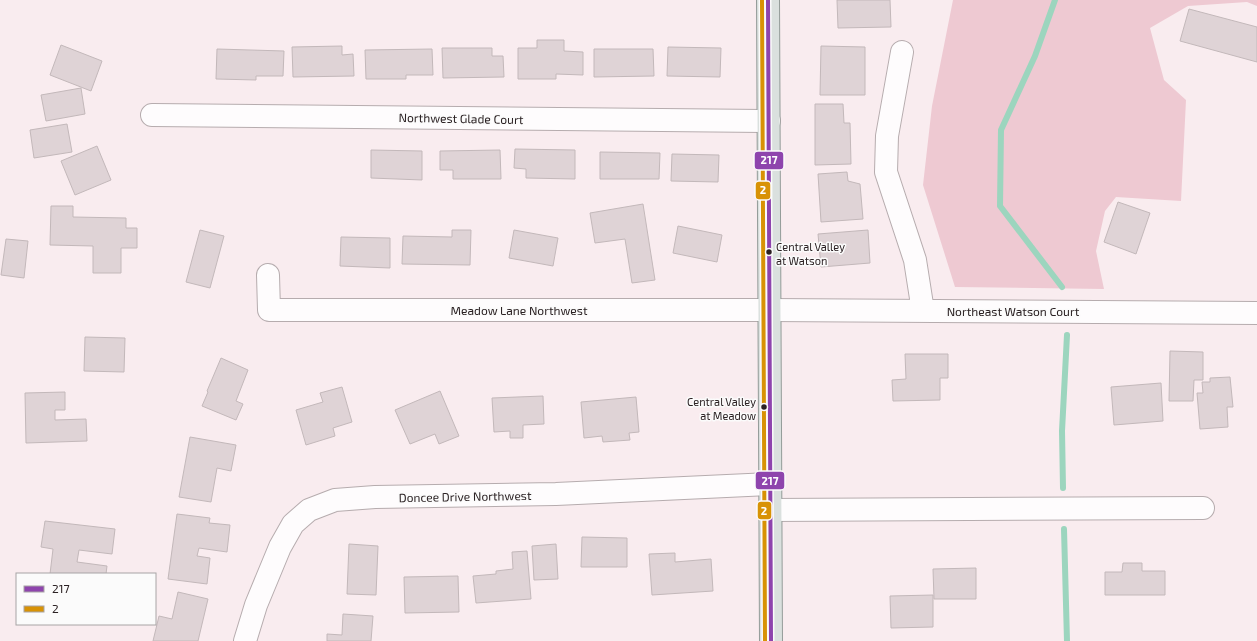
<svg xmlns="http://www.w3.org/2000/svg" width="1257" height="641" viewBox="0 0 1257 641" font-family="'Exo 2',sans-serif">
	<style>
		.green { fill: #eec9d2 }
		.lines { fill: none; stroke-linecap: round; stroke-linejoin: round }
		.stream { stroke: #9cd5be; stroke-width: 6 }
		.building { fill: #dfd3d6; stroke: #c3b8ba }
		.minor-casing { stroke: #b6acae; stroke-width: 24 }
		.major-casing { stroke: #949c99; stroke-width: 24 }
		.minor { stroke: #fefcfd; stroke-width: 22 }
		.major { stroke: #dae0de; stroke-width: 22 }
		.bus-1-casing { stroke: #fbfbfb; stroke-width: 7 }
		.bus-2-casing { stroke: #fbfbfb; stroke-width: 7 }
		.bus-1 { stroke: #8e44ad; stroke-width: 4 }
		.bus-2 { stroke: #d89205; stroke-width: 4 }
		.bus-dot { fill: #2b2123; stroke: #fbfbfb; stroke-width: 1.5 }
		.labels { text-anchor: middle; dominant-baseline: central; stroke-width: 3; stroke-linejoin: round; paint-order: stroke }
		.bus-label { font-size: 11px; fill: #2b2123; stroke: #fbfbfb; text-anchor: start }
		.street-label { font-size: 12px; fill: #2b2123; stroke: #fbfbfb }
		.line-badge { stroke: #fbfbfb; stroke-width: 1.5 }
		.badge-label { font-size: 11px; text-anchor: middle; font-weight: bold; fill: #fff }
	</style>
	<rect width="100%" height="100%" fill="#f9ecef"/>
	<!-- green -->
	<path class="green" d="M953 0H1257V6L1247 2 1188 6 1150 28 1164 80 1186 100 1181 201 1116 197 1105 211 1096 251 1104 289 955 287 923 185 932 106Z"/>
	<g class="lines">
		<!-- stream -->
		<path class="stream" d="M1055 0 1035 56 1001 130 1000 206 1062 287
			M1063 488 1062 431 1067 335
			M1064 529 1067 641"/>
	</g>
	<!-- building -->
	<path class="building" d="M837 0H890L891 27 838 28Z
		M1189 9 1257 27V62L1180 41Z
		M537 40H564V51L583 52V75L556 74V79H518V48H537Z
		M61 45 102 61 91 91 50 75Z
		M342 46V55L353 54 354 76 293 77 292 47Z
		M821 46 865 47V95H820Z
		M668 47 721 48 720 77 667 76Z
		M442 48H492V56H503L504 77 443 78Z
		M217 49 284 51 283 76H256V80L216 79Z
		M432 49 433 75H406V79H366L365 50Z
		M594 49H653L654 76 594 77Z
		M81 88 85 114 46 121 41 95Z
		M815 104H843L844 123H850L851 164 815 165Z
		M67 124 72 152 34 158 30 130Z
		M97 146 111 180 75 195 61 161Z
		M515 149 575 150V179L526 178V169L514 168Z
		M371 150 422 151V180L371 178Z
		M500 150 501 179H453V170H440V151Z
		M600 152 660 153 659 179H600Z
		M672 154 719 155 718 182 671 181Z
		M847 172 848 181 860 184 863 219 821 222 818 174Z
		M1118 202 1150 213 1136 254 1104 242Z
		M643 204 655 280 632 283 625 239 595 243 590 213Z
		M51 206H73V217L126 218V228H137V248H121V273H93V246L50 245Z
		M678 226 722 235 717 262 673 253Z
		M200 230 224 236 210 288 186 282Z
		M452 230H471L470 265 402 264 403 236 452 237Z
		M514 230 558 238 553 266 509 258Z
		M868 230 870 263 821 267 818 234Z
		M341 237 390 238V268L340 266Z
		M6 239 28 241 24 278 1 275Z
		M85 337 125 338 124 372 84 371Z
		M1170 351 1203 352V380H1194L1193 401H1169Z
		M905 354H948V378H940V400L893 401 892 380 906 379Z
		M221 358 248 370 236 401 243 404 236 420 202 406 208 392 207 391Z
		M1230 377 1233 407H1227L1228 427 1200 429 1197 393H1203L1202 382H1210V378Z
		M1161 383 1163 421 1114 425 1111 387Z
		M342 387 352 422 333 428 335 436 306 445 296 410 323 402 320 393Z
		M440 391 459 436 439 444 435 434 410 444 395 410Z
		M65 392V410H55V420L86 419 87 441 26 443 25 393Z
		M543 396 544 424 523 425V438H510V431L494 432 492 398Z
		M636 397 639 432 629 433 630 440 603 442 602 436 584 438 581 402Z
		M190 437 236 445 231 471 217 468 211 502 179 497Z
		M177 514 210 518 209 523 230 525 227 552 199 548 197 556 210 558 207 584 168 579Z
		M45 521 115 529 112 554 79 550 77 562 107 566 106 574H50L53 549 41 547Z
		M582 537 627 538V567H581Z
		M349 544 378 546 376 595 347 594Z
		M556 544 558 579 534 580 532 546Z
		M527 551 531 599 476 603 473 576 496 574V571L513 569 512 552Z
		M675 553V562L711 559 713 591 652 595 649 554Z
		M1123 563H1142V571H1165V595H1105V572H1122Z
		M976 568V599H934L933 569Z
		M458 576 459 612 405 613 404 577Z
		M178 592 208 599 198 641H153L159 616 172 619Z
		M933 595V627L891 628 890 596Z
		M343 614 373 616 371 641H327V634L342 635Z"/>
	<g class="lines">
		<defs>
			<path id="minor" d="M902 52 887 136 886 172 915 260 923 311
				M152 115 769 121
				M268 275 269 310H769L1257 313
				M770 510 1203 508
				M245 641 256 605 280 547 293 524 309 510 335 500 375 497 556 494 770 484"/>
			<path id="major" d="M768 0 771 641"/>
		</defs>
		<!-- minor casing -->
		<use href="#minor" class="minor-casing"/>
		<!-- major casing -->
		<use href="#major" class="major-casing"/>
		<!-- minor -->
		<use href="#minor" class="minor"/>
		<!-- major -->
		<use href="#major" class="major"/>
		<defs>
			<path id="bus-1" d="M768 0 771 641"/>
			<path id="bus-2" d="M762 0 765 641"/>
		</defs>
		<!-- bus-1 casing -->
		<use href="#bus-1" class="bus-1-casing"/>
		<!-- bus-2 casing -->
		<use href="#bus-2" class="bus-2-casing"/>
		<!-- bus-1 -->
		<use href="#bus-1" class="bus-1"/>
		<!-- bus-2 -->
		<use href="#bus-2" class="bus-2"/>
	</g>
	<!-- markers -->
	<g class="bus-dot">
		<circle cx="769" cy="252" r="3.5"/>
		<circle cx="764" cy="407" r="3.5"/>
	</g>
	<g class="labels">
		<!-- bus labels -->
		<g class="bus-label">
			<text x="776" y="246">Central Valley<tspan x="776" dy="14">at Watson</tspan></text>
			<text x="756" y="401" text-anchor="end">Central Valley<tspan x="756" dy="14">at Meadow</tspan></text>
		</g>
		<!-- street labels -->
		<g class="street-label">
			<text transform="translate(461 118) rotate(1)">Northwest Glade Court</text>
			<text x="519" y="310">Meadow Lane Northwest</text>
			<text x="1013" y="311">Northeast Watson Court</text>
			<text transform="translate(465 496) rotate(-1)">Doncee Drive Northwest</text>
		</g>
	</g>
	<g class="line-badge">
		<rect x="754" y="151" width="30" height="19" rx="4" fill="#8e44ad"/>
		<rect x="755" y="181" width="16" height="19" rx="4" fill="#d89205"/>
		<rect x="755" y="471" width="30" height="19" rx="4" fill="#8e44ad"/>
		<rect x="757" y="501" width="15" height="19" rx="4" fill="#d89205"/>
	</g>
	<g class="badge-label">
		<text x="769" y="164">217</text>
		<text x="763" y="194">2</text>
		<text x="770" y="485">217</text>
		<text x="764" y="515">2</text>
	</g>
	<!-- legend -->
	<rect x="16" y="573" width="140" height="52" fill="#fbfbfb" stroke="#a8a4a5"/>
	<rect x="24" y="586" width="20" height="6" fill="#8e44ad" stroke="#a8a4a5"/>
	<text x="52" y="593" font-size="12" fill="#2b2123">217</text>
	<rect x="24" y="606" width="20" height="6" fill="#d89205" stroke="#a8a4a5"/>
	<text x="52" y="613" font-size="12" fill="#2b2123">2</text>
</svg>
